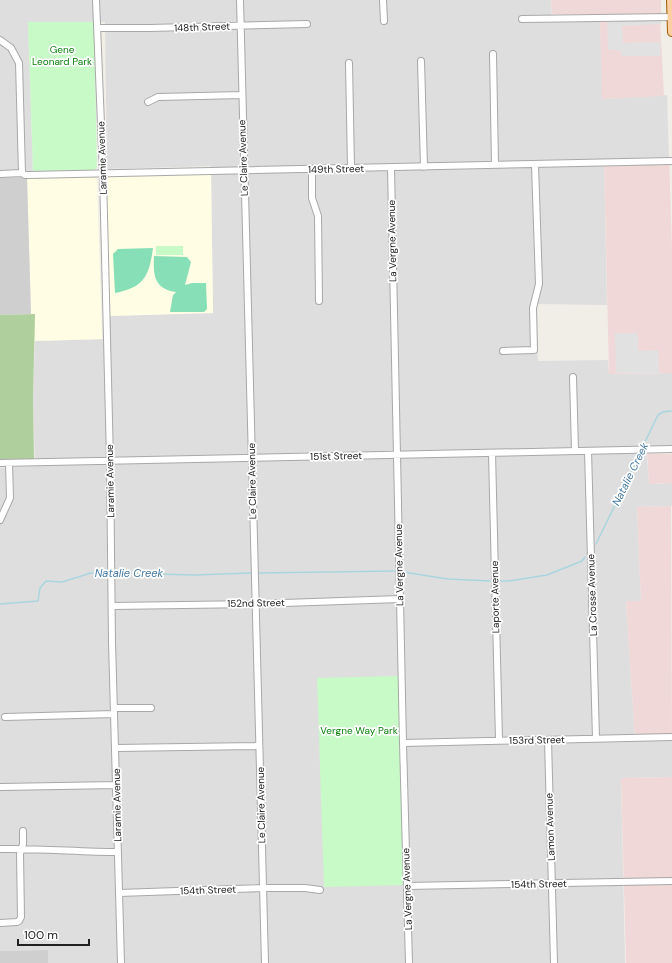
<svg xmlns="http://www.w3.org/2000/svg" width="672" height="963" viewBox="0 0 672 963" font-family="'DM Sans',sans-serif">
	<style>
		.residential { fill: #dfdede }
		.commercial { fill: #f1d8d8 }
		.education { fill: #fffde3 }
		.religious { fill: #cfcfcf }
		.forest { fill: #afd09d }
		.park { fill: #c7fac7 }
		.pitch { fill: #87dfb7 }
		.parking { fill: #e1e1e1 }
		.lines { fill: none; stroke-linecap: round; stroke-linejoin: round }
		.stream { stroke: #a9d6de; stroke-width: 1.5 }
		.minor-casing { stroke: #a8a8a8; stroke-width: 8 }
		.major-casing { stroke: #9d5f01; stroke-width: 10 }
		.minor { stroke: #fff; stroke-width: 6 }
		.major { stroke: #fccfa3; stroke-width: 8 }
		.labels { text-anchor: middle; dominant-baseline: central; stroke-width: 3.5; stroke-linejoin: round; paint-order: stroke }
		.street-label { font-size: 10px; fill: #212121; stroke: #fff }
		.park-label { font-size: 10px; fill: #0c820e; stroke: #fff }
		.water-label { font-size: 11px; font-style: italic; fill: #477aa2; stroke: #fff }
	</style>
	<rect width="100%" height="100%" fill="#f1eee8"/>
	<!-- residential -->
	<path class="residential" d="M0 0H551L552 21 600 19 603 99 667 95 669 157 604 159 607 305 537 304 538 361 608 360 609 374 672 373V446L646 447 649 484 672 483V506L637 507 641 601H626L635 740H672V777L621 778 625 963H48V950L0 951V468L35 466 33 397 35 341 109 339 108 316 213 313 211 166 107 169 105 22 28 23 33 174H0Z"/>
	<!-- commercial -->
	<path class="commercial" d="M551 0H661V14H552Z
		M600 19H660L664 96 602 99Z
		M669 157 672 247V373L609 374 604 159Z
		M647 454H672V483L649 484Z
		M671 506 672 740H635L626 601H641L637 507Z
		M672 777V963H626L621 778Z"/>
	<!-- education -->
	<path class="education" d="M211 174 213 313 108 316 105 176Z
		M91 176 97 179 102 339 35 341V315L31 314 27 177Z"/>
	<!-- religious -->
	<path class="religious" d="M27 177 31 314 0 315V178Z
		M48 950V963H0V951Z"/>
	<!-- forest -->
	<path class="forest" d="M35 314 33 397 34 459 0 460V315Z"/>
	<!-- park -->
	<path class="park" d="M28 22H94L97 167 93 171H33Z
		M156 246H183V255H156Z
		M398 676 405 885 324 887 317 678Z"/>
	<!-- pitch -->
	<path class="pitch" d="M153 248C149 277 144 287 115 293L113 254 118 249Z
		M154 256 187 257 191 262 185 285 192 283H206L207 309 204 312H170L173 295 176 292C154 289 153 275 154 256Z"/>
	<!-- parking -->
	<path class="parking" d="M661 20V24L622 26 623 43 661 42 660 56H621V50H608L607 21Z
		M615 333H638V351L658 350 659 373H616Z"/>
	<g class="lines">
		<!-- stream -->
		<path class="stream" d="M642 448 658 415 663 412 671 411
			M596 544 641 452
			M403 572 448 579 490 581
			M113 573 194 575 251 573
			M259 573 395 571
			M499 581H509L547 575 582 561 585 557
			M0 604 38 601 40 588 46 581 62 582 91 573H109"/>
		<defs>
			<path id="minor" d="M96 0 103 174 110 461 112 642 121 963
				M240 0 265 963
				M383 0 384 21
				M522 19 672 17
				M97 28H150L307 24
				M0 40 11 48 19 63 22 173
				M493 54 495 165
				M421 61 424 167
				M349 63 351 168
				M148 102 158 97 242 95
				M391 168 403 743 409 963
				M312 169V198L318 216 319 301
				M0 174 22 173 25 175H29L672 161
				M503 351 534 350 533 308 539 284 535 165
				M573 377 575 451
				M588 451 596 738
				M492 453 499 740
				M0 463 672 449
				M0 520 10 498 9 463
				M112 606 255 604 400 599
				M114 708H151
				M5 717 114 714
				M548 740 554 963
				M403 743 672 737
				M116 748 259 746
				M1 787 117 785
				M0 849C40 848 79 852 118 852
				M407 886 672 881
				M119 893 263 888H305L320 890
				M0 923 17 922 19 921 21 917 20 854 23 844V831"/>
			<path id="major" d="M671 0 672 32"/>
		</defs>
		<!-- minor casing -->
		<use href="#minor" class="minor-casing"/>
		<!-- major casing -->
		<use href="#major" class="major-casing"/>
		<!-- minor -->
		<use href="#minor" class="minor"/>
		<!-- major -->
		<use href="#major" class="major"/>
	</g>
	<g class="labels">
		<!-- street labels -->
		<g class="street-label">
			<text transform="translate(202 27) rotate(-2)">148th Street</text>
			<text transform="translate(102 158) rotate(-92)">Laramie Avenue</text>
			<text transform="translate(243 158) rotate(-92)">Le Claire Avenue</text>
			<text transform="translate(336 169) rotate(-1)">149th Street</text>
			<text transform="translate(392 241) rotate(-91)">La Vergne Avenue</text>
			<text transform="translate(336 456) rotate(-1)">151st Street</text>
			<text transform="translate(110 481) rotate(-91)">Laramie Avenue</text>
			<text transform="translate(252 481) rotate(-91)">Le Claire Avenue</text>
			<text transform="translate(399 565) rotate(-91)">La Vergne Avenue</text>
			<text transform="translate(592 595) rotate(-92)">La Crosse Avenue</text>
			<text transform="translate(495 597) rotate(-91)">Laporte Avenue</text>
			<text transform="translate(256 603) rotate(-1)">152nd Street</text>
			<text transform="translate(537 740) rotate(-1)">153rd Street</text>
			<text transform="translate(117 805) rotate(-91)">Laramie Avenue</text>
			<text transform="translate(261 805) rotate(-91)">Le Claire Avenue</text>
			<text transform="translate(550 827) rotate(-92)">Lamon Avenue</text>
			<text transform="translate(539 884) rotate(-1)">154th Street</text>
			<text transform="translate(407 889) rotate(-92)">La Vergne Avenue</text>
			<text transform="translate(208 890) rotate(-2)">154th Street</text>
		</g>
		<!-- park labels -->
		<g class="park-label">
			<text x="62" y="49">Gene<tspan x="62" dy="12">Leonard Park</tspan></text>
			<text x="359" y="730">Vergne Way Park</text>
		</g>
		<!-- water labels -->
		<g class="water-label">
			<text transform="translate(630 474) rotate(-64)">Natalie Creek</text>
			<text x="129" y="573">Natalie Creek</text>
		</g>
	</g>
	<!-- scale -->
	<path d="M18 939v6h71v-6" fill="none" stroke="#212121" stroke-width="2"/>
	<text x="24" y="939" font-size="12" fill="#212121" stroke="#ffffff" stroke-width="3" paint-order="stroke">100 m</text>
</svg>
